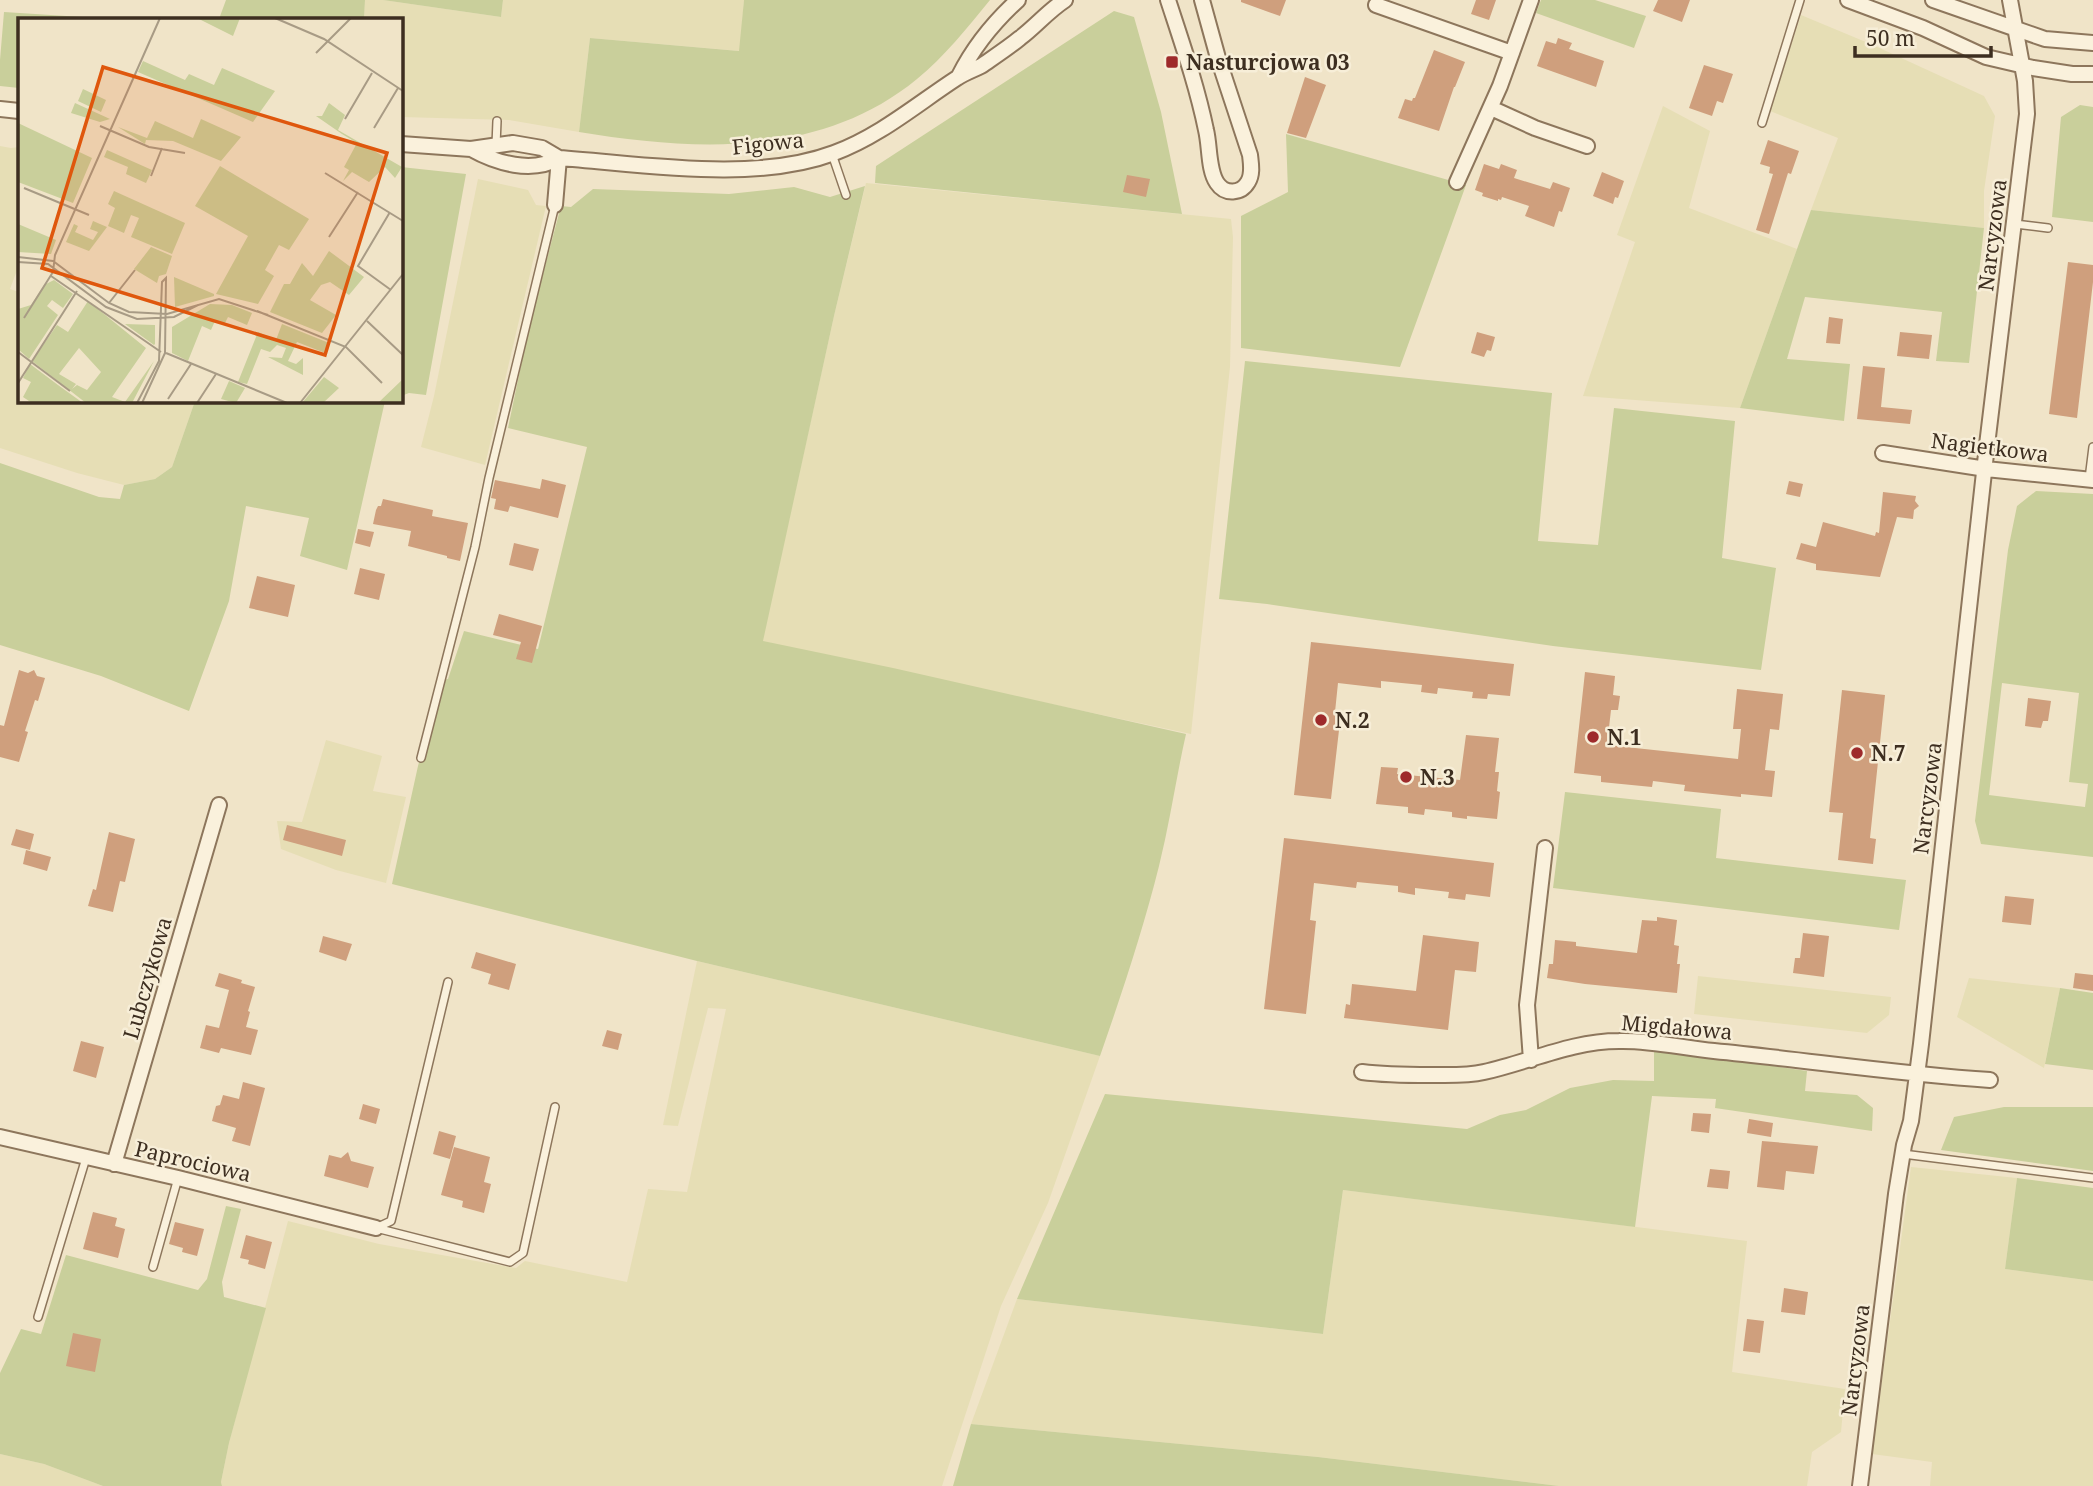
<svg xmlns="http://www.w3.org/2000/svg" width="2093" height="1486" viewBox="0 0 2093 1486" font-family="'Noto Serif',serif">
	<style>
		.farmland { fill: #e6deb5 }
		.green { fill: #c9cf9b; fill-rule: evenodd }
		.building { fill: #cf9f7d }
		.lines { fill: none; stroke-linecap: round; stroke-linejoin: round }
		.lane-casing { stroke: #8d765c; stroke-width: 10 }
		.street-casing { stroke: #8d765c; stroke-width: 18 }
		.lane { stroke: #faf1dc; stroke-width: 7 }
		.street { stroke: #faf1dc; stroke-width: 14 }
		.poi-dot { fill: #9e2a2b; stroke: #f7eed8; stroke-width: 2.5 }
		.labels { text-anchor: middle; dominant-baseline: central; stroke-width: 5; stroke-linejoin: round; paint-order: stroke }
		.poi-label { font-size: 21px; font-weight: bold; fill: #3d2e20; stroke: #f7eed8; text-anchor: start }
		.street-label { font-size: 21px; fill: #3d2e20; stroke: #f7eed8 }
		.inset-road { fill: none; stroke: #a89b85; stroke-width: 2 }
		.view { fill: #df570d; fill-opacity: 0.15; stroke: #df570d; stroke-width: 3.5 }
		.inset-edge { fill: none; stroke: #3d2e20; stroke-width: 3.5 }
	</style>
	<rect width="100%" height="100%" fill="#f0e4c8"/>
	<!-- farmland -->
	<path class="farmland" d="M365 0H383L501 17 503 0H744L740 51 590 38 579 132 509 120 401 117V19H364Z
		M1801 15 1873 45 1984 96 1995 116 1984 191V228L1811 210 1838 138 1770 111Z
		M1663 106 1710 131 1689 208 1797 249 1740 408 1583 396 1635 242 1617 235Z
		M0 146 11 148 19 147V265L10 289 19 292V401H195L172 467 155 479 124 485 77 473 0 448Z
		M478 179 528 190 536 205 546 206 485 465 421 447 434 396Z
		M866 183 1231 219 1233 237 1230 367 1191 734 762 642 834 316Z
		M326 740 382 756 373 791 406 797 386 883 336 870 281 849 277 821 302 822Z
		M697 961 1100 1056 1048 1203 1001 1306 942 1486H222L221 1482 229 1443 288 1221 379 1244 516 1268 525 1261 627 1282 648 1189 687 1192 726 1009 708 1008 678 1126 663 1125Z
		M1698 976 1891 997 1889 1015 1867 1033 1694 1014Z
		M1969 978 2060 988 2044 1068 1957 1017Z
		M1911 1167 2017 1178 2005 1269 2093 1281V1486H1930L1932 1462 1872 1454Z
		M1343 1190 1747 1241 1732 1372 1845 1389 1841 1432 1812 1452 1807 1486H1559L1318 1457 971 1424 1017 1299 1323 1334Z
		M0 1454 44 1464 103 1486H0Z"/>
	<!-- green -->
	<path class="green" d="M226 0H365L364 19H219Z
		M383 0H503L501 17Z
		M744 0H990C967 28 945 56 917 79 821 158 695 151 579 132L590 38 739 51Z
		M1541 0H1595L1646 16 1634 48 1536 13Z
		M1114 11 1134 17 1161 112 1182 214 875 183 876 166Z
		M4 12 113 19H19V88L0 86V60Z
		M2080 105 2093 107V222L2052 217 2061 117Z
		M1286 134 1466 185 1400 367 1241 348V216L1288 192Z
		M401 167 466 174 426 395 409 393 401 396Z
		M865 186 834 316 763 641 893 668 1186 734C1176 778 1170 822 1159 866 1143 930 1122 993 1100 1056L697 961 392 884 418 766 442 680 448 679 464 631 538 649 587 447 508 428 529 327 561 206 571 207 593 189 729 194 794 187 830 197Z
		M1811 210 1984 228 1969 363 1936 361 1942 312 1805 297 1787 359 1850 364 1844 421 1740 408Z
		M1245 361 1552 393 1538 541 1598 545 1614 408 1735 421 1722 558 1776 568 1761 670 1553 646 1267 604 1219 599Z
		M195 401H385L347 570 300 556 309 518 246 506 229 601 189 711 101 676 0 645V463L99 497 120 499 124 485 155 479 172 467Z
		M2036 491 2093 494V857L1981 844 1975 821 2008 550 2017 506ZM2002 683 2079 693 2069 782 2088 784 2085 807 1989 795Z
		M1565 792 1721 809 1716 858 1906 880 1899 930 1553 888Z
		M2060 988 2093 993V1070L2045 1064Z
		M1654 1049 1807 1071 1805 1091 1857 1095 1873 1108 1872 1131 1715 1108 1716 1099 1652 1096 1635 1227 1343 1190 1323 1334 1017 1299 1105 1094 1467 1129 1500 1115 1526 1110 1570 1088 1613 1080 1654 1081Z
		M2004 1107H2093V1171L1941 1150 1954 1117Z
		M2017 1178 2093 1188V1281L2005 1269Z
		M226 1206 241 1209 222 1282 224 1297 266 1308 229 1443 221 1482 222 1486H103L44 1464 0 1454V1373L21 1329 41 1334 66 1255 198 1290 207 1279Z
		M971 1424 1318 1457 1559 1486H953Z"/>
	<!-- building -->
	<path class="building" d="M1241 0H1286L1280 16 1241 2Z
		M1476 0H1496L1489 20 1471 14Z
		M1658 0H1690L1682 22 1653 11Z
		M1558 38 1572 43 1569 49 1604 61 1596 87 1537 66 1546 41 1556 44Z
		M1434 50 1465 62 1455 87H1454L1439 131 1398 118 1405 99 1412 101 1413 98H1415Z
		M1704 65 1733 74 1723 103 1717 101 1712 116 1689 108Z
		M1305 77 1326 85 1306 138 1287 133Z
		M1768 140 1799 151 1791 174 1788 173 1769 234 1756 230 1773 174 1769 173 1770 167 1760 164Z
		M1484 164 1499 169 1501 164 1517 170 1514 178 1550 189 1553 182 1570 188 1562 212 1559 211 1554 227 1525 216 1529 206 1502 197 1501 200 1498 199V201L1482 196 1483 193 1475 190Z
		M1602 172 1624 181 1618 198 1615 197 1613 204 1593 196Z
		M1127 175 1150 179 1146 197 1123 192Z
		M2068 262 2093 265V282L2077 418 2049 414Z
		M1829 317 1843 319 1840 344 1826 343Z
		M1477 332 1495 337 1491 351 1487 350 1484 357 1471 353Z
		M1900 332 1932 335 1929 359 1897 356Z
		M1863 366 1885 368 1881 407 1912 410 1910 424 1857 419Z
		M542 479 566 485 558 518 510 506 508 512 494 509 496 499 491 498 495 480 540 489Z
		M1789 481 1803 484 1800 497 1786 494Z
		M1883 492 1916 496 1915 501 1919 506 1914 510 1913 519 1897 517 1880 577 1816 570V564L1796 559 1801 543 1816 547 1823 522 1875 536 1876 532 1879 533Z
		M383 499 433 510 432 516 468 523 460 561 447 558V556L408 546 411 531 373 524 376 510 378 506H381Z
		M358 529 374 532 370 547 355 543Z
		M514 543 539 549 533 571 509 565Z
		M360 568 385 574 379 600 354 594Z
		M257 576 295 585 288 617 249 608Z
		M499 614 542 626 532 663 516 659 521 642 493 635Z
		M1311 642 1514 664 1510 696 1488 694 1487 699 1472 698 1473 692 1438 688 1437 694 1421 692 1422 685 1381 681V688L1338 683 1335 712 1341 713 1331 799 1294 795Z
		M19 670 28 673 34 670 37 676 45 678 38 701 35 700 25 731 28 732 19 762 0 757V725L4 726Z
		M1585 672 1615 676 1613 695 1620 696 1618 710H1611L1607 745 1738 759 1741 729H1733L1737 689 1783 694 1779 730 1770 729 1765 770 1775 771 1772 797 1741 794V797L1684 791 1685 785 1653 781 1652 787 1601 782V776L1574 773Z
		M1842 690 1885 695 1870 838 1876 839 1873 864 1838 860 1843 813 1829 812Z
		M2028 698 2051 701 2048 721H2043L2041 728 2025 726Z
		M1466 735 1499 738 1495 772H1499L1497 791 1500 792 1497 819 1467 816V819L1452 817V812L1425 809 1424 815 1408 813V807L1376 804 1381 767 1398 768 1397 774 1460 780Z
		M287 825 346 840 342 856 283 840Z
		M16 829 34 834 30 850 11 845Z
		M109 832 135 839 125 882 120 881 113 912 88 906 93 889 96 890Z
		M1284 838 1494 863 1490 897 1466 894 1465 900 1448 898 1449 892 1415 888V895L1398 892V886L1357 882 1356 888 1314 883 1310 920 1316 921 1306 1014 1264 1009Z
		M26 850 51 857 47 871 23 864Z
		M2005 896 2034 899 2031 925 2002 922Z
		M1657 917 1677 920 1674 945 1679 946 1677 964H1680L1677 993 1585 984 1547 978 1549 964H1553L1555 940 1576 942V946L1637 953 1642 920 1657 921Z
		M1803 933 1829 936 1824 977 1793 973 1795 958H1800Z
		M1423 935 1479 942 1476 972 1455 970 1448 1030 1344 1018 1346 1004 1350 1005 1352 984 1416 991Z
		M323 936 352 944 346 961 319 952Z
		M476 952 516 964 509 990 488 984 491 974 471 968Z
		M219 973 242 980 241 983 255 987 248 1011 250 1012 246 1027 258 1030 251 1055 221 1048 219 1053 200 1048 206 1025 219 1028 229 990 215 986Z
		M2075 973 2093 975V991L2073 988Z
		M607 1030 622 1034 618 1050 602 1046Z
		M81 1041 104 1047 96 1078 73 1071Z
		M243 1082 265 1088 250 1146 232 1141 236 1128 212 1121 216 1106 220 1105 223 1095 239 1099Z
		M363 1104 380 1109 376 1124 359 1119Z
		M1693 1113 1711 1114 1709 1133 1691 1131Z
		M1749 1119 1773 1123 1771 1137 1747 1133Z
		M439 1131 456 1136 450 1159 433 1154Z
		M1762 1141 1818 1146 1814 1174 1786 1171 1784 1190 1757 1187Z
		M454 1147 490 1157 484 1182 491 1184 484 1213 462 1207 463 1201 441 1195Z
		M348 1152 351 1161 374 1167 368 1188 324 1176 329 1155 341 1158Z
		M1710 1169 1730 1171 1728 1189 1707 1187Z
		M93 1212 117 1218 115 1226 125 1229 118 1258 83 1249Z
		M175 1222 204 1229 197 1256 182 1252 183 1248 169 1244Z
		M246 1235 272 1242 265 1269 248 1264 249 1260 240 1258Z
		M1784 1288 1808 1292 1805 1315 1781 1312Z
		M1747 1319 1764 1321 1760 1353 1743 1351Z
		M73 1333 101 1339 95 1372 66 1366Z"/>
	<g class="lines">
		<defs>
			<path id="lane" d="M1762 123 1800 0
				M496 145 497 121
				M832 154 846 195
				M2015 224 2048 228
				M2089 479 2093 447
				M421 758 475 547 489 478 555 205
				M448 982 391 1221 376 1228 510 1262 523 1253 555 1107
				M1903 1154 2093 1178
				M153 1267 178 1178
				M38 1317 86 1158"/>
			<path id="street" d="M1168 0C1182 43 1197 86 1206 130 1210 146 1208 170 1217 183 1225 195 1241 194 1248 182 1253 174 1251 164 1250 155L1218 58 1202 0
				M1848 0 1923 28 1986 57 2033 68 2072 74H2093
				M1933 0 2045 39 2093 43
				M1376 5 1512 53
				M959 76C973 48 995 21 1018 0
				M1491 108 1535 128 1587 146
				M0 109 19 111
				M401 144 471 149 513 143 542 148 559 158C643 164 754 183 834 153 880 136 917 104 957 78 964 73 973 70 981 66 994 57 1008 48 1020 38 1036 26 1048 11 1065 0
				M471 149C496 163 532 174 559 158
				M1457 182 1500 86 1531 0
				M555 205 559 158
				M1883 453 1986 469 2093 480
				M1531 1060 1527 1005 1545 848
				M1362 1072C1385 1075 1408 1075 1431 1075 1449 1075 1467 1076 1484 1072 1529 1062 1572 1041 1619 1041 1651 1040 1683 1048 1714 1051 1806 1060 1898 1074 1990 1080
				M0 1137 178 1178 376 1228
				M114 1164 219 805
				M1860 1486 1896 1194 1904 1145 1911 1121 1921 1044 1987 445 2027 114 2025 81 2010 0"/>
		</defs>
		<!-- lane casing -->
		<use href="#lane" class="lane-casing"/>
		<!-- street casing -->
		<use href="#street" class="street-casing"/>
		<!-- lane -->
		<use href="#lane" class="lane"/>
		<!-- street -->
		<use href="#street" class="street"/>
	</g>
	<!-- markers -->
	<g class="poi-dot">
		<rect x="1165" y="55" width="14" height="14" rx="3.5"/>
		<circle cx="1321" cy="720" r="7"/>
		<circle cx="1593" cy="737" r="7"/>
		<circle cx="1857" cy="753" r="7"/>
		<circle cx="1406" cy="777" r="7"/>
	</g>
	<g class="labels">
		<!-- poi labels -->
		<g class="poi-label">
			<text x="1186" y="62">Nasturcjowa 03</text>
			<text x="1335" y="720">N.2</text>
			<text x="1607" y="737">N.1</text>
			<text x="1871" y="753">N.7</text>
			<text x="1420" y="777">N.3</text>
		</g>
		<!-- street labels -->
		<g class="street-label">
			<text transform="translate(768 143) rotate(-6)">Figowa</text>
			<text transform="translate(1992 235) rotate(-83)">Narcyzowa</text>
			<text transform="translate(1990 447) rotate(7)">Nagietkowa</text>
			<text transform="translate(1927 798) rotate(-83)">Narcyzowa</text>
			<text transform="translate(147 978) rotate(-74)">Lubczykowa</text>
			<text transform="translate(1677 1027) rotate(5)">Migdałowa</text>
			<text transform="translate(193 1161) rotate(13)">Paprociowa</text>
			<text transform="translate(1855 1360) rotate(-83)">Narcyzowa</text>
		</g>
	</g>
	<!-- overview -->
	<g transform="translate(18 18)">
		<rect width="385" height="385" fill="#f0e4c8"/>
		<path d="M179 0H222L215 18ZM125 43 167 62 171 56 196 67 204 50 257 73 235 104 120 54ZM65 71 88 82 83 94 60 83ZM57 85 92 101 82 104 53 95ZM311 85 327 97 320 112 384 149 377 160 367 149 351 164 334 154 325 163 331 152 326 149 339 125 324 116 298 98H304ZM183 101 223 119 203 143 155 123 128 122 127 126 100 109 129 120 137 103 175 120ZM0 105 74 140 55 185 0 164ZM89 132 134 152 128 165 108 156 110 149 86 139ZM202 148 291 201 271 232 261 227 247 252 256 258 240 286 198 276 230 218 177 188ZM96 173 167 205 154 236 113 219 121 200 113 197 106 215 90 208 97 190 90 186ZM75 203 89 209 71 233 48 224 56 206 60 208 57 214 75 222 80 214 72 211ZM0 206 38 222 33 236 0 234ZM133 229 154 238 148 256 141 258 139 265 116 251ZM311 233 346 259 331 277 312 264 303 267 292 282 318 297 304 315 252 294 266 266H272L284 245 295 258ZM156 259 196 276V278L157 289ZM36 262 55 276 45 290 34 282 29 288 40 297 11 341 0 331V291L13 287 26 267ZM70 283 128 330 94 379 107 384 136 343 114 385H68L14 343 39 307 50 314ZM61 330 83 354 69 372 59 367 54 371 58 366 41 356ZM192 286 214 287 234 295 229 307 210 299 206 307 197 303 193 312 184 308 170 343 154 335V309ZM107 306 137 307V326L136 327ZM264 306 311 325 307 335 279 324 270 343 278 346 285 340V357L250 339 264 340 268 330 259 327 252 334 243 331 229 366 220 364 240 314 258 322ZM12 346 40 367 65 385H14L5 379 13 364 5 360ZM306 359 321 370 305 385H284ZM385 361V385H360ZM211 363 227 370 218 385 203 381Z" fill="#c9cf9b" fill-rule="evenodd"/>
		<path class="inset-road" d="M257 0 306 21 385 73M298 35 333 0M327 101 354 55M82 108 131 129 167 135M356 110 380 70M307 155 385 203M133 158 144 130M6 170 71 197M372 194 340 248 373 272M311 219 340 174M0 239 35 243 91 285 111 294 149 296 201 281 250 297M0 244 30 246 88 289 119 301 156 299 180 287M33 258 143 334M91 285 117 252M239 293 328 329 364 365M6 300 35 254 37 237 142 0M349 303 385 337M0 334 52 373M148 335 269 385M0 365 59 273M150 381 173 346M119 385 141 343 144 264 148 260 147 335 124 385M179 385 198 356M282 385 385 256"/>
		<path class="view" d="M85 49 369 135 307 337 24 250Z"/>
		<rect width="385" height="385" class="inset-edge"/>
	</g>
	<!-- scale -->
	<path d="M1855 46v10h136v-10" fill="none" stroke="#3d2e20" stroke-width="3.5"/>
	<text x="1866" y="46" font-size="21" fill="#3d2e20" stroke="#f7eed8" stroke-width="5" paint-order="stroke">50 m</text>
</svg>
